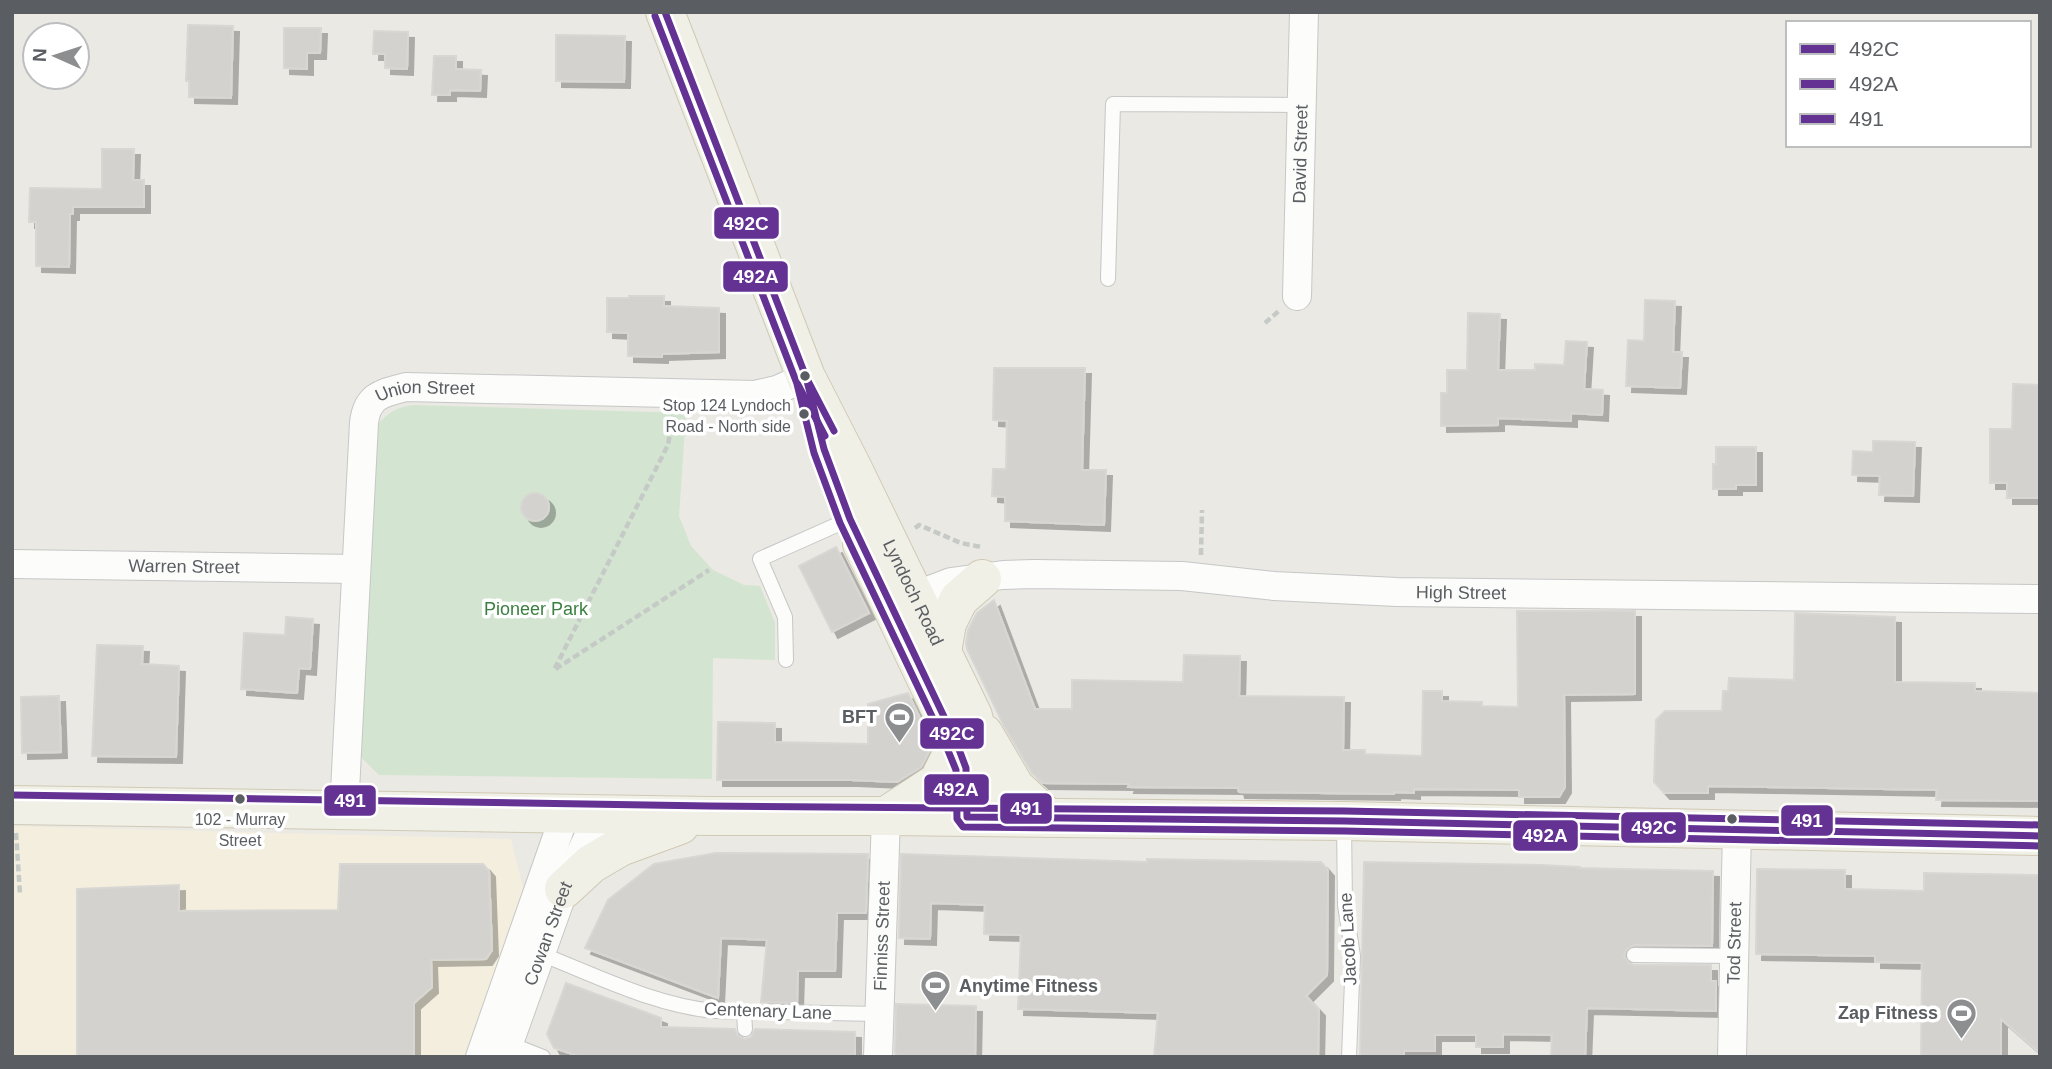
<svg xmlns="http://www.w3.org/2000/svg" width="2052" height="1069" viewBox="0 0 2052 1069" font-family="Arial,sans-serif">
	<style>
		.commercial { fill: #f3eedd }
		.green { fill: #d3e5d0 }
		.building { fill: #d3d2cf; stroke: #d9d7d3; stroke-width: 2; filter: url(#shadow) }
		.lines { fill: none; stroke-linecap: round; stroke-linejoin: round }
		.lane-casing { stroke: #c6c7c6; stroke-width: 16 }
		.street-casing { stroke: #c6c7c6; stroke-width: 30 }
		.primary-casing { stroke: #d0c9b4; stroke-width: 40 }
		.path { stroke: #c5cac7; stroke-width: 4.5; stroke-dasharray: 7 3.5; stroke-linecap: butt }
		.lane { stroke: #fcfcfb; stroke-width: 14 }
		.street { stroke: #fcfcfb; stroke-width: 28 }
		.primary { stroke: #f1f0e7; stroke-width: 38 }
		.bus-1-casing { stroke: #fff; stroke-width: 12 }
		.bus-2-casing { stroke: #fff; stroke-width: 12 }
		.bus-3-casing { stroke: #fff; stroke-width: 12 }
		.bus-1 { stroke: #633293; stroke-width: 7 }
		.bus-2 { stroke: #633293; stroke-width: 7 }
		.bus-3 { stroke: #633293; stroke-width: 7 }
		.bus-dot { fill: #5a5d61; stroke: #fff; stroke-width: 2.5 }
		.labels { text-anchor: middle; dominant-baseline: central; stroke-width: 7; stroke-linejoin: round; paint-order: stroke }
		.bus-label { font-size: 16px; fill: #5a5d61; stroke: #fff; text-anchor: end }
		.street-label { font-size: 18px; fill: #5a5d61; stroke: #fff }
		.park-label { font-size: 18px; fill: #3b7f40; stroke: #fff }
		.poi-label { font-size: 18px; font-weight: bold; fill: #5a5d61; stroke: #fff; text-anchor: end }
		.line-badge { stroke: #fff; stroke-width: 2.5 }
		.badge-label { font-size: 19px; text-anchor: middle; font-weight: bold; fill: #fff }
	</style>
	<defs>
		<filter id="shadow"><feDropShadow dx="6" dy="6" stdDeviation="0" flood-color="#0004"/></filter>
	</defs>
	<rect width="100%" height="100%" fill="#eae9e4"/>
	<!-- commercial -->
	<path class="commercial" d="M12 826 511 839 525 895 466 1057H12Z"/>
	<!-- green -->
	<path class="green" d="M413 405 686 413 679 516 691 546 713 570 744 585 760 586 775 623V660L713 658 712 779 379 775 359 755 378 424C389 412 397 407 413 405Z"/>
	<!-- building -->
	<path class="building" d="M188 25 233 26 231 98 189 97V81H186Z
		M284 28H321L320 53H307V69L284 68Z
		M374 31 408 32 407 69 385 68V54H373Z
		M556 35 625 36 624 82 556 81Z
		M434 56H456V69L481 70 480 91 450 90V95H432Z
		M102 149H134L133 180H144V207H73V214H70L69 267 36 266V222H29L30 188 102 189Z
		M629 296H664V306L719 308V352L662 354V357L628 356V333L607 332V298H629Z
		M1645 300 1675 301 1673 352H1682L1680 388 1626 386 1628 340 1644 341Z
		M1468 313 1500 314 1498 370H1535V364L1564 365 1566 341 1587 342 1584 389 1603 390 1602 415 1571 413V421L1498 418V425L1441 426V393H1447V370H1467Z
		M994 368H1085L1082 470H1106L1104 525 1005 521V497L992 496 993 469H1006L1007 421 993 420Z
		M2013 384 2040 385V498H2007V483H1990V429H2012Z
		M1873 441 1915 442 1913 496 1879 495 1880 476 1852 475 1853 451 1873 452Z
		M1716 447H1756V485H1736V489H1713V464H1716Z
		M521 507a14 14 0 1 1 28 0a14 14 0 1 1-28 0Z
		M836 547 869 613 832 632 799 566Z
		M994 600 1035 709H1072V680L1183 682 1184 655 1240 656 1239 696 1344 697 1343 750H1365V754L1422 756 1423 691H1442V701L1482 702V706L1518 707 1517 611H1635V694L1564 695 1565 787 1559 797H1519V790L1414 789V793L1394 792V794L1239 792 1238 788 1128 787 1129 784 1043 783 1032 773 1004 726 967 649 966 643 968 630 977 613Z
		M1795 613 1895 617V682L1975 683V691L2040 693V801L1936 800 1937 790 1708 786V793H1664L1654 782 1656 720 1665 711H1722L1723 691H1728L1729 678 1794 680Z
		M286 617 313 619 310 669 299 668 297 693 241 689 244 633 285 635Z
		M97 645 143 646 142 664 179 666 176 757 92 756Z
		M908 693 930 739 932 746 921 767 897 782 851 780H717L718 722 775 723V742L868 744V704Z
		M59 696 61 752 22 753 21 697Z
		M716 853 868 854 866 913H837L835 971H798L797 1003 761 1002 767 940 721 938 718 998 585 948 608 900 654 864Z
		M901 854 1147 862V859L1321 862 1328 870 1327 975 1306 996 1319 1010 1318 1057H1154L1158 1013 1018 1009 1021 935 984 934 985 905 931 903 930 939 899 938Z
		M1364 862 1540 865 1579 867 1578 868 1713 871 1712 946 1634 945 1626 950 1624 956 1629 963 1634 965H1711V981H1716V1011L1587 1008 1585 1057H1551L1552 1035 1503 1034V1047H1476V1035H1435V1051H1404V1057H1360Z
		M340 864H483L489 871 492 950 486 959 431 960 432 987 414 1003V1057H77V889L179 885V911L338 910Z
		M1757 869 1845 870V889L1924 891V873L2040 875V1053L2001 1019V1057H1921L1922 963 1875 962V956L1756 954Z
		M566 983 661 1018V1027L735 1029 737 1035 745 1039 751 1037 755 1029 855 1032V1057H581L554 1048 547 1034Z
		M896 1004 976 1006 975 1057H898L895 1053Z"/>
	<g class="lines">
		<defs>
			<path id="lane" d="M1108 279 1113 104 1302 105
				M786 660 785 617 760 559 850 519
				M1344 823 1345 905 1353 956 1349 1057
				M541 954C597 976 654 1005 714 1011L879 1014
				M1634 955 1734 956
				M744 1012 745 1029
				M505 1042 543 1057"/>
			<g id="street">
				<path id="s1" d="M1297 296 1304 12"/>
				<path id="s2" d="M12 564 356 569"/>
				<path id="s3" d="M896 603 951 582 1003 575 1034 574 1182 576 1274 586 1397 592 2040 599"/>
				<path id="s4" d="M344 810 364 423C367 395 383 393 406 387L755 395 777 390 806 377"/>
				<path d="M480 1057 565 814"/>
				<path id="s5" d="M504 1057 564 889 599 814"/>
				<path id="s6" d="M878 1057 886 816"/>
				<path id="s7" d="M1732 1057 1737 829"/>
			</g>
			<g id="primary">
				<path id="s8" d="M665 12 806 377 853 469 973 716C981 750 984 781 983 817"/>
				<path d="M862 544 957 744 966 773"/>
				<path d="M942 652 947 623 959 599 982 579"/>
				<path d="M984 734 1015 787 1048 818"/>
				<path d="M12 805 709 816H886L1344 821 2040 836"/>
				<path d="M886 816 938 782 957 744"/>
				<path d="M564 889 591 864 620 847 680 825"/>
			</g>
		</defs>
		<!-- lane casing -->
		<use href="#lane" class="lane-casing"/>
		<!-- street casing -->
		<use href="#street" class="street-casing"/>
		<!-- primary casing -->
		<use href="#primary" class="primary-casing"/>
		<!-- path -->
		<path class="path" d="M1265 323 1280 310
			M673 416 668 445 554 670 709 570
			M915 528 919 525 961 543 981 547
			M1201 555 1202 510
			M16 833 20 894"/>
		<!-- lane -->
		<use href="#lane" class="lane"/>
		<!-- street -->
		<use href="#street" class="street"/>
		<!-- primary -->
		<use href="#primary" class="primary"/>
		<defs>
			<path id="bus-1" d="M665 12 806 377 834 431
				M806 377 824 449 850 519 957 744 966 768 967 817 1344 821 2040 836"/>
			<path id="bus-2" d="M655 16 796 381 825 436
				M796 380 814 453 840 523 947 748 956 770 957 819 963 827 1344 831 2040 846"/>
			<path id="bus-3" d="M12 795 709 806 1344 811 2040 825"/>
		</defs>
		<!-- bus-1 casing -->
		<use href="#bus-1" class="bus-1-casing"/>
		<!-- bus-2 casing -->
		<use href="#bus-2" class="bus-2-casing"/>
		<!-- bus-3 casing -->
		<use href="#bus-3" class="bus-3-casing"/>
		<!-- bus-1 -->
		<use href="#bus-1" class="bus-1"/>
		<!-- bus-2 -->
		<use href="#bus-2" class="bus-2"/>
		<!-- bus-3 -->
		<use href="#bus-3" class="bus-3"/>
	</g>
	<!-- icons -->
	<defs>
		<symbol id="stadium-pin" viewBox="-11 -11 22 30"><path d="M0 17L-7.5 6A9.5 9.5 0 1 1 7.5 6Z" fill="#8c8e8f" stroke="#fff"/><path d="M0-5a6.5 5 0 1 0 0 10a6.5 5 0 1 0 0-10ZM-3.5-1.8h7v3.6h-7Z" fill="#fff"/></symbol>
	</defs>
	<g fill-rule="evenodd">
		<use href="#stadium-pin" x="882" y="700" width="35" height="47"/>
		<use href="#stadium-pin" x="918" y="968" width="35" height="47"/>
		<use href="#stadium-pin" x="1944" y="996" width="35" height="47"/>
	</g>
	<!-- markers -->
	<g class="bus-dot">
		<circle cx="805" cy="376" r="6"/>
		<circle cx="804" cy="414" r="6"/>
		<circle cx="240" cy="799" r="6"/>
		<circle cx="1732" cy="819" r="6"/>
	</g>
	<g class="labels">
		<!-- bus labels -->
		<g class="bus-label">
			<text x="791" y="405">Stop 124 Lyndoch<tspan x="791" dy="21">Road - North side</tspan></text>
			<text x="240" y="819" text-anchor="middle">102 - Murray<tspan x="240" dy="21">Street</tspan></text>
		</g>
		<!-- street labels -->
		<g class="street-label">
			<text stroke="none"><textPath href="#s1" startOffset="142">David Street</textPath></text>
			<text stroke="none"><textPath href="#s4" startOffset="467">Union Street</textPath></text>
			<text stroke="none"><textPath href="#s2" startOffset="172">Warren Street</textPath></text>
			<text stroke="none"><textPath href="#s8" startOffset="632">Lyndoch Road</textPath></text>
			<text stroke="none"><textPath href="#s3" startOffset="570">High Street</textPath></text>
			<text stroke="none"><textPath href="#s5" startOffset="131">Cowan Street</textPath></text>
			<text stroke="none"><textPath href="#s6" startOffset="121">Finniss Street</textPath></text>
			<text transform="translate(1348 939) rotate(-93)">Jacob Lane</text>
			<text stroke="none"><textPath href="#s7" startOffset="114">Tod Street</textPath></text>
			<text transform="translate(768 1011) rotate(2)">Centenary Lane</text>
		</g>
		<!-- park labels -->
		<g class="park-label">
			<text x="536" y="609">Pioneer Park</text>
		</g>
		<!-- poi labels -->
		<g class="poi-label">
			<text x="877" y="717">BFT</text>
			<text x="959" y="986" text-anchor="start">Anytime Fitness</text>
			<text x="1938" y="1013">Zap Fitness</text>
		</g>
	</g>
	<g class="line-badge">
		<rect x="713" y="206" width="67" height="34" rx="7" fill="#633293"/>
		<rect x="722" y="260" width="67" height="33" rx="7" fill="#633293"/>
		<rect x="919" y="717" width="66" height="33" rx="7" fill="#633293"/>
		<rect x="923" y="773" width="67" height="33" rx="7" fill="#633293"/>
		<rect x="323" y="784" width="54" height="33" rx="7" fill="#633293"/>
		<rect x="999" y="792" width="54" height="33" rx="7" fill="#633293"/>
		<rect x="1780" y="804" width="54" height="33" rx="7" fill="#633293"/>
		<rect x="1620" y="811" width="67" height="33" rx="7" fill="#633293"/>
		<rect x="1512" y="819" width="67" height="33" rx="7" fill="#633293"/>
	</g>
	<g class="badge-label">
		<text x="746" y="230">492C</text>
		<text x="756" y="283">492A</text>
		<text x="952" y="740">492C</text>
		<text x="956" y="796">492A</text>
		<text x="350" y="807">491</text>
		<text x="1026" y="815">491</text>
		<text x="1807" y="827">491</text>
		<text x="1654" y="834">492C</text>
		<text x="1545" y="842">492A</text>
	</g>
	<!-- border -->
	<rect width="2052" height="1069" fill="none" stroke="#5a5d61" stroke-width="28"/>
	<!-- legend -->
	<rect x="1786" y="21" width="245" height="126" fill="#ffffff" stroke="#bdbec0" stroke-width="2"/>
	<rect x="1800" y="44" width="35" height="10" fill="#633293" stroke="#bdbec0" stroke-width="2"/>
	<text x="1849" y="56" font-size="21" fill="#5a5d61">492C</text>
	<rect x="1800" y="79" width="35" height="10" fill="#633293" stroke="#bdbec0" stroke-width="2"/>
	<text x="1849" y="91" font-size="21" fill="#5a5d61">492A</text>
	<rect x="1800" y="114" width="35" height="10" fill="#633293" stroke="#bdbec0" stroke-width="2"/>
	<text x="1849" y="126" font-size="21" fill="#5a5d61">491</text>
	<!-- north arrow -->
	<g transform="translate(56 56) rotate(273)"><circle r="33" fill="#ffffff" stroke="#bdbec0" stroke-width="2"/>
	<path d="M0-5L12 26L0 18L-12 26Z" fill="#8c8e8f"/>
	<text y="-10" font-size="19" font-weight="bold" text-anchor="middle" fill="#5a5d61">N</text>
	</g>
</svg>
